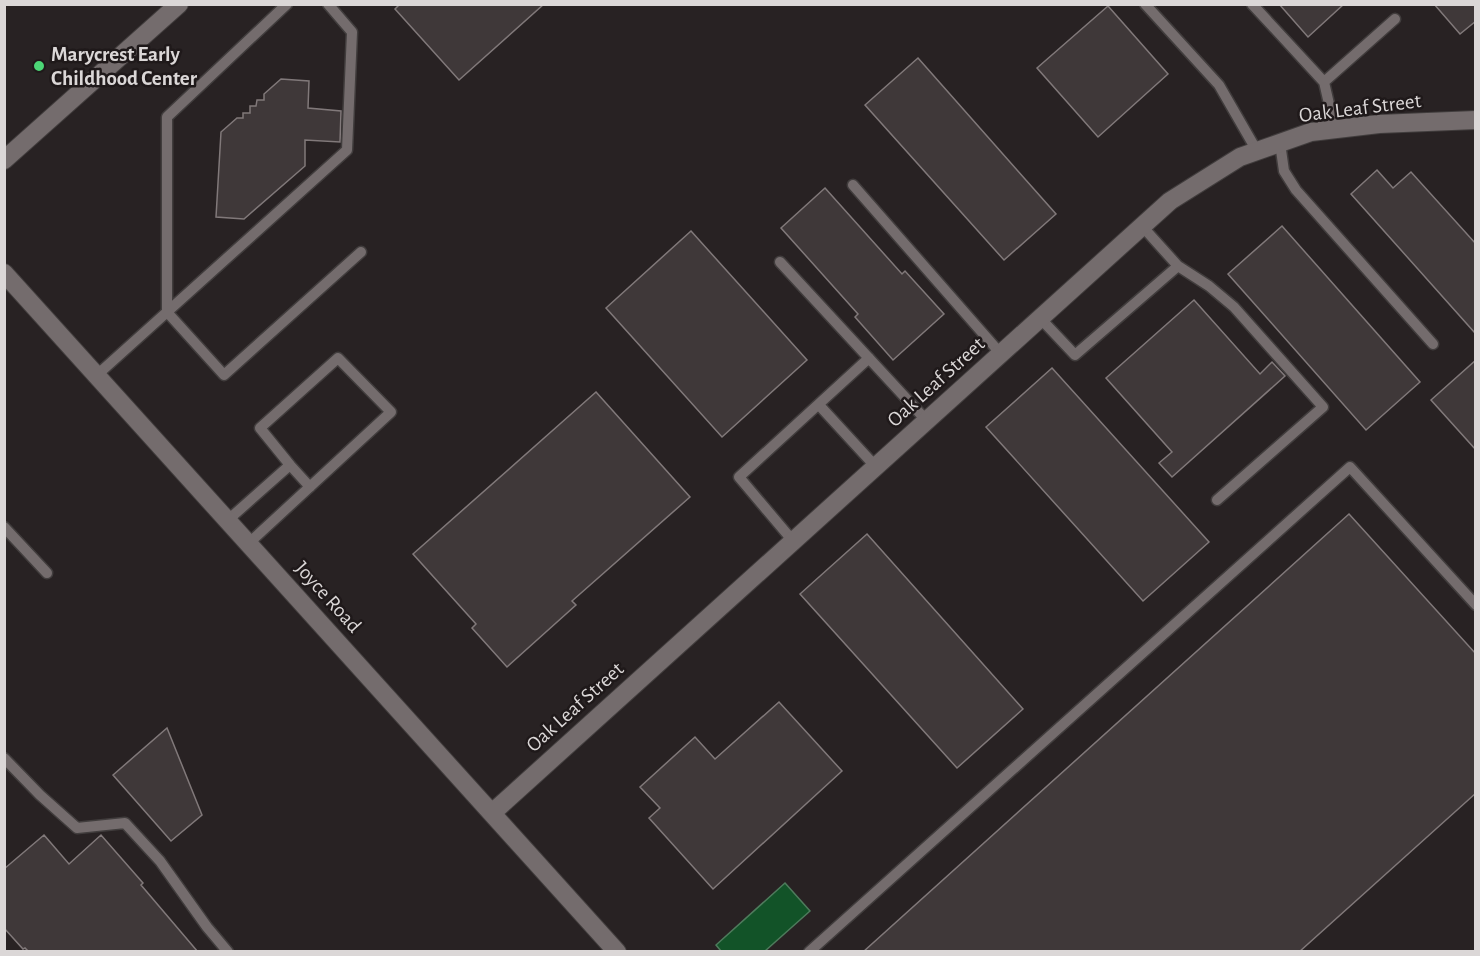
<svg xmlns="http://www.w3.org/2000/svg" width="1480" height="956" viewBox="0 0 1480 956" font-family="'Alegreya Sans',sans-serif">
	<style>
		.water { fill: #125328; stroke: #4e7b5c; stroke-width: 1.5 }
		.building { fill: #3f3839; stroke: #81797a; stroke-width: 1.5 }
		.lines { fill: none; stroke-linecap: round; stroke-linejoin: round }
		.service-casing { stroke: #413d3d; stroke-width: 13 }
		.minor-casing { stroke: #413d3d; stroke-width: 20 }
		.tertiary-casing { stroke: #413d3d; stroke-width: 20 }
		.service { stroke: #746c6d; stroke-width: 10 }
		.minor { stroke: #746c6d; stroke-width: 18 }
		.tertiary { stroke: #746c6d; stroke-width: 18 }
		.poi-dot { fill: #4cd676; stroke: #1f191a; stroke-width: 2 }
		.labels { text-anchor: middle; dominant-baseline: central; stroke-width: 5; stroke-linejoin: round; paint-order: stroke }
		.poi-label { font-size: 21px; font-weight: bold; fill: #dbd7d7; stroke: #1f191a; text-anchor: start }
		.street-label { font-size: 21px; fill: #dbd7d7; stroke: #1f191a }
	</style>
	<rect width="100%" height="100%" fill="#282223"/>
	<!-- water -->
	<path class="water" d="M785 883 810 911 765 951H721L716 945Z"/>
	<!-- building -->
	<path class="building" d="M400 4H544L459 80 395 9Z
		M1279 4H1344L1308 37Z
		M1434 4H1476V21L1460 34Z
		M1108 6 1168 74 1098 137 1037 68Z
		M918 58 1056 214 1004 260 865 105Z
		M281 79 309 81 308 108 341 111 340 142 305 140V166L244 219 216 217 221 132 237 118H243V113H250V106H256L257 100H264V94Z
		M1377 170 1393 188 1411 172 1476 244 1475 333 1351 194Z
		M825 188 902 274 905 271 944 314 893 360 855 317 858 314 781 228Z
		M1282 226 1420 382 1366 430 1228 274Z
		M691 231 807 360 722 437 606 308Z
		M1194 300 1260 374 1272 362 1285 376 1172 477 1159 463 1172 452 1106 378Z
		M1476 360V450L1431 400Z
		M1052 368 1209 542 1143 601 986 427Z
		M596 392 690 497 572 601 576 605 507 667 472 628 476 624 413 554Z
		M1349 514 1476 654V793L1299 952H863Z
		M867 534 1023 709 957 768 800 594Z
		M779 702 842 771 713 889 649 818 660 808 640 787 695 737 715 759Z
		M167 728 202 815 171 841 113 775Z
		M44 835 69 864 101 835 143 883 141 885 198 952H29L25 948 23 949 4 928V869Z"/>
	<g class="lines">
		<defs>
			<path id="service" d="M287 4 167 117V312L224 375 361 252
				M1145 4 1219 85 1257 151
				M1252 4 1324 82
				M1335 130 1324 82 1395 19
				M1280 143 1284 171 1296 190 1433 344
				M853 185 1001 354
				M780 262 927 421
				M1178 266 1209 286 1234 307 1323 407 1217 500
				M1040 318 1075 355 1178 266 1142 226
				M97 375 347 150 352 32 328 4
				M819 405 876 467
				M290 465 310 487
				M228 520 290 465 260 428 338 358 391 412 249 543
				M4 527 47 573
				M793 541 739 477 869 358
				M4 758 40 795 77 828 125 823 160 861 207 927 228 952
				M809 952 1350 467 1476 605"/>
			<path id="minor" d="M4 273 617 952
				M492 813 1170 201 1240 157 1311 132 1379 124 1476 120"/>
			<path id="tertiary" d="M4 160 179 4"/>
		</defs>
		<!-- service casing -->
		<use href="#service" class="service-casing"/>
		<!-- minor casing -->
		<use href="#minor" class="minor-casing"/>
		<!-- tertiary casing -->
		<use href="#tertiary" class="tertiary-casing"/>
		<!-- service -->
		<use href="#service" class="service"/>
		<!-- minor -->
		<use href="#minor" class="minor"/>
		<!-- tertiary -->
		<use href="#tertiary" class="tertiary"/>
	</g>
	<!-- markers -->
	<circle class="poi-dot" cx="39" cy="66" r="6"/>
	<g class="labels">
		<!-- poi labels -->
		<g class="poi-label">
			<text x="51" y="54">Marycrest Early<tspan x="51" dy="24">Childhood Center</tspan></text>
		</g>
		<!-- street labels -->
		<g class="street-label">
			<text transform="translate(1360 108) rotate(-7)">Oak Leaf Street</text>
			<text transform="translate(936 382) rotate(-42)">Oak Leaf Street</text>
			<text transform="translate(328 597) rotate(48)">Joyce Road</text>
			<text transform="translate(575 707) rotate(-42)">Oak Leaf Street</text>
		</g>
	</g>
	<!-- border -->
	<rect width="1480" height="956" fill="none" stroke="#dbd7d7" stroke-width="12"/>
</svg>
